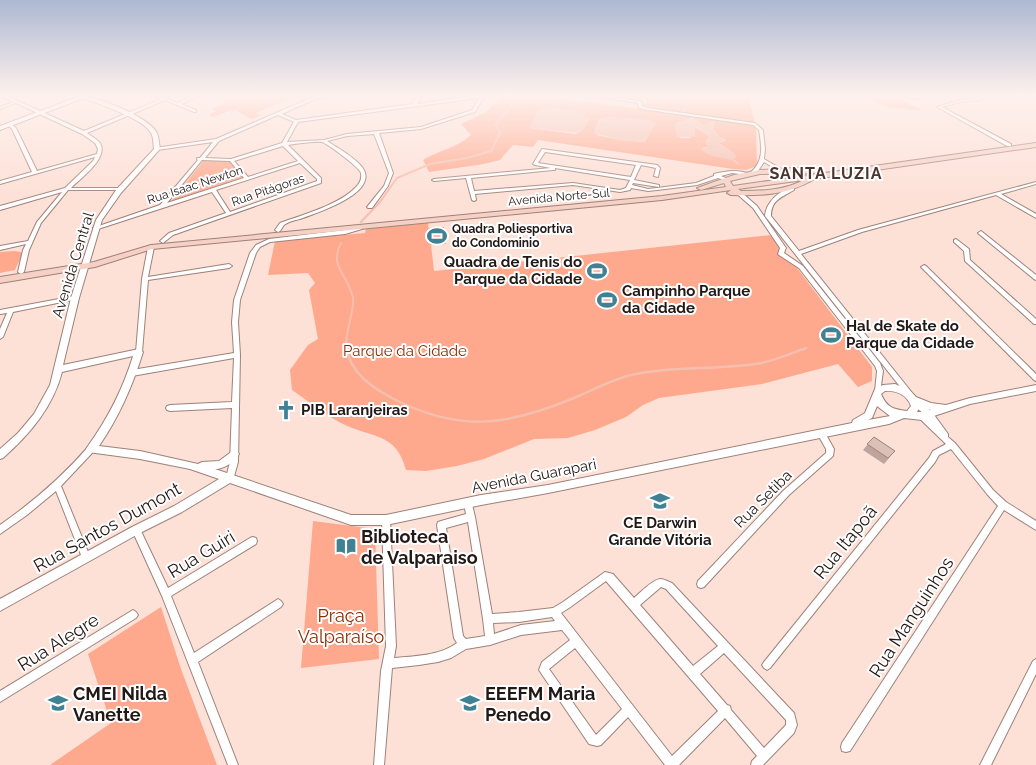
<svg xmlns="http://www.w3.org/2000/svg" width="1036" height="765" viewBox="0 0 1036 765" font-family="Raleway,sans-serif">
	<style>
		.green { fill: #fea88d; fill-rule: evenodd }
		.water { fill: #f4bfae }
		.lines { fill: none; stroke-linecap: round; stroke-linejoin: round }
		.stream-far1 { stroke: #f4bfae; stroke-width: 2 }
		.stream { stroke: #f4bfae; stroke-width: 2.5 }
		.minor-casing { stroke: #9d827a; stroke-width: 2 }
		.tertiary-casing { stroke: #9d827a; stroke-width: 2 }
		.secondary-casing { stroke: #9d827a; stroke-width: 2 }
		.minor { fill: #fff; fill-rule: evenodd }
		.tertiary { fill: #fff; fill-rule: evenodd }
		.secondary { fill: #f6d0c4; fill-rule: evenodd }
		.wall { fill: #bda49d }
		.building { fill: #dcbfb6; stroke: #9a867f }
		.labels { text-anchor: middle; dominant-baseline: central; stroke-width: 4; stroke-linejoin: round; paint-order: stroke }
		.far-street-label { font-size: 12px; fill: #221815; stroke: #fff }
		.far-poi-label { font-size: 12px; font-weight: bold; fill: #221815; stroke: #fff; text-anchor: start }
		.poi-label { font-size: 15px; font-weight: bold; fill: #221815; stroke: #fff; text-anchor: start }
		.street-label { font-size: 15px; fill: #221815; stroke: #fff }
		.park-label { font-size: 15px; fill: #8c2a01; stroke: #fff }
		.far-district-label { font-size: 16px; font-weight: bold; letter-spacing: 1px; fill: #4c352e; stroke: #fff }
		.near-street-label { font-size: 18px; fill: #221815; stroke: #fff }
		.near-poi-label { font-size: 18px; font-weight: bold; fill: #221815; stroke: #fff; text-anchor: start }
		.near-park-label { font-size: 18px; fill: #8c2a01; stroke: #fff }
	</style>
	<rect width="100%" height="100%" fill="#fde0d6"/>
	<!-- green -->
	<path class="green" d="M230 96H296L256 113 260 116 251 119 234 109 213 117 209 115 216 111 212 109 226 103 222 101Z
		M502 96H539L641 109 647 103 644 96H748L756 127 757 166 746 170 733 169 538 140 533 147 513 145 500 160 484 164 429 172 423 160C439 150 457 148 471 135L461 124 486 112ZM546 107 580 112 590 119 587 124 576 134 529 128ZM606 117 649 120 655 124 645 142 620 140 597 135 598 121ZM692 118 703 125 714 126 713 129 718 136 726 140 719 143 735 154 701 147H708L709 136 696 127 690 138H680L677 123Z
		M886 96H918L925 100 900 99 923 111 886 107 872 99H885Z
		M203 161H231L244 178 170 203Z
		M428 223 429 232V228L444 227 446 244 431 245 434 271 772 235 872 367V381L858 387 838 364 762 384 659 398 643 405 626 417 595 430 568 438 534 439 484 459 457 466 426 471 406 470C396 431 369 438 341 423 324 414 308 401 292 390L290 370 308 345 318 339 309 290 315 283 308 273 268 275 275 241 365 233 366 229Z
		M14 251 21 252 22 255 15 270 0 273V252Z
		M313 521 375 529 379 659 301 668Z
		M161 607 181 669 217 765H50L111 723 88 654Z"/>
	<!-- water -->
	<path class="water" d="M546 107 580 112 590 119 583 131 579 133 529 128 538 111Z
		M606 117 649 120 655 124 645 142 620 140 594 133 595 125Z
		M688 119H696L703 125 710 122 715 123 713 129 718 136 726 139 719 143 735 154 736 158C724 159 709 157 700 149L708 147 705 142 709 136 697 127 695 128V136L693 137H677L674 125Z"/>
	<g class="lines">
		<!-- stream-far1 -->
		<path class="stream-far1" d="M821 96 848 99 859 96
			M231 112 258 96
			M684 112 689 96
			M720 156 734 160 738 164
			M361 222 380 202 397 178 430 164 467 158 491 151 500 133 496 124 513 103 522 96
			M341 243C328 267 349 275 353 298 355 309 345 332 346 348"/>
		<!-- stream -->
		<path class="stream" d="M346 347C350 372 371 387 392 398 459 433 507 426 574 398 593 390 611 380 631 375 671 366 714 370 755 364 773 362 789 354 806 348"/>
		<defs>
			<path id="minor" d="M1 96H7L84 131 161 99 155 96H161L178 103 193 96H199L181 104 196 110V112H194L165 100 87 133C91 136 97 139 100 143 109 158 81 178 71 188H120L122 189 120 190H68L41 223 29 250 24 272 21 274 18 272 23 250 26 244 0 250V246L28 241 37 222 62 192 0 210V206L65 188 93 161 95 157 0 184V181L32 172 12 129 7 124 10 123 16 128 37 171 97 154 98 149 95 143 82 134 16 103 0 109V107L13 102Z
				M315 96H335L315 99 282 114 296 120 412 104 418 96H422L417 104 470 96H484L475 112 421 129 379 133 393 173 388 186 372 208H368L367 207 384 186 389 173 374 134 347 136 327 141C339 149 353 156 362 167 381 192 319 212 303 218 297 220 289 221 284 225 283 226 281 230 280 231L278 232 275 230 280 223C302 215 341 204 356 187 360 183 362 179 361 173 359 167 328 144 322 142 316 141 295 144 288 145L321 178V183L173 235 163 243 160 241 169 233 226 213 212 192 98 229H94L93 228 160 205 198 160 197 159V158H200L213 142 157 150 155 149V148L216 139ZM479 98 472 110 421 127 347 134 324 140 287 142 298 122ZM278 115 294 122 282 143 231 159 205 158 219 141ZM283 146 298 161 248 177 234 161ZM202 160 230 161 244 178 167 203ZM300 163 317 179V181L230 212 216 190Z
				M596 96H609L640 101 642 102V106L648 108 755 123 763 130 765 149 764 159 783 170 779 171 764 162 758 171 752 174 750 173C764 161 762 147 759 130L753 125 648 110 639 108 638 103Z
				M980 96H984L985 98 981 100 960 102 942 107 1011 144V146H1007L937 107 960 100 980 98Z
				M542 149 657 165 660 168 658 177 654 176 656 168 641 165 634 180 659 185V187L633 183 632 185 648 189 657 188 696 183 714 176V174C726 171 738 169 749 174L747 175 732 173 721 176 728 179V180L726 181 718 178 697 185 657 190 648 191 631 188 630 190 620 192 573 185 475 194 476 200 474 201 472 200 466 178 434 181 432 180 434 179 551 168 535 165 533 164ZM545 152 636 165 631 177 538 163ZM555 168 630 180 626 188 620 190 573 183 474 191 471 178 553 170H555Z
				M1036 182V184L1001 194 1036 214V218L996 195 862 232 801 254 913 394 915 396 913 398H909L765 216C766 202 780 189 794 188V190C782 197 771 200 771 216L799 251 858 230Z
				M737 192H741L757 206 786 248 784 253 803 266 880 363 883 371 880 393H876L875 391 877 371 875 366 799 268 779 255 778 254 780 248 753 208 737 194Z
				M360 226 362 227V229L345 234 270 242 260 247 256 253 240 300 238 322 240 355 238 462 233 480 230 481 227 480 226 478 230 462 232 408 170 411 167 410 166 408 167 406 170 405 232 402 234 358 132 376 129 373 132 370 234 353 232 322 234 300 250 253 256 245 269 239 345 230Z
				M981 231 1036 275V280L1034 279 979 234 978 233Z
				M956 239 969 249 970 260 1036 319V324H1034L965 261 964 251 954 242V240Z
				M151 245 154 247 148 277 229 264 232 266 229 268 148 280 142 352 139 354 136 352 142 279 148 247Z
				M924 265 926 266 1036 374V381L1034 380 921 267Z
				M75 296 77 297 78 298 77 299 13 312 3 337 0 339V329L7 313 0 314V310Z
				M916 400 919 401 932 412 948 434V437L955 443 993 490 1006 502 1036 521V530L1004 510 850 751 846 752 842 751 841 747 842 743 998 506 987 494 951 449 939 455 935 462 770 668 767 670 764 668 762 665 764 662 929 458 933 451 946 444 919 418 918 416 919 414H924L913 405 912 403 913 401Z
				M821 430 824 431 834 449 833 456 789 495 704 587 701 588 698 587 697 584 698 581 783 491 826 453V449L817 433 818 431Z
				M91 446 94 447 95 449 94 451 61 486 90 557 89 560 86 561 83 560 56 491 27 515 0 534V525C33 502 62 477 88 447Z
				M468 499 471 500 475 517 492 614 519 612 553 608 563 602 605 572 613 574 634 598C640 593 653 579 661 579 664 579 669 582 672 583L794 713 797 725 794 733 763 765H751L752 761 757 756 725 718 679 765H665L628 717 601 745 597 746 589 744 539 670 542 662 570 640 562 630 521 635 490 645 466 649 451 658 438 662 419 665 392 668 384 765H374L381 671 386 646 382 520 383 517 386 516 389 517 390 520 396 646 394 658C415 656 439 656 457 643L454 638 437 525 438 522 441 521 466 514 464 503 465 500ZM468 522 483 619 485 636 466 639 463 636 446 528ZM606 581 718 711 672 756 561 613 569 608ZM661 587 666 589 718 646 693 666 640 605ZM552 617 555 621 521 625 494 634 493 623 519 622ZM575 648 622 709 596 735 549 669ZM724 653 786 720V725L764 748 731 710 730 706 727 705 700 674Z
				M136 526 139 527 168 588 250 538 253 537 256 538 257 541 256 544 171 596 194 653 275 601 278 599 281 601 283 604 281 607 198 662 238 765H228L162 596 132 530 133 527Z
				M133 610 136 612 138 615 136 618 0 702V691Z
				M1036 659V674L991 765H980L1033 661Z"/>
			<path id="tertiary" d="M80 96C97 96 149 117 157 133 159 138 159 144 160 149L121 193 102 220 79 298 63 365 139 349 143 352C133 385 119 417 99 446L140 451 198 464 202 462 219 461 234 450 237 451 239 454C234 462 225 469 215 469L351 515H386L481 495 548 485 852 423 853 420 865 413 875 389 883 385 895 384 909 390 916 397 931 403 946 405 970 398 1036 385V391L970 404 922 420 904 418 889 424 548 493 481 505 386 525H351L230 483 182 512 140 533 0 611V599L132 527 174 506 219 479 190 469 140 459 88 452 86 449 88 446C108 418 123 389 133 356L62 372C53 407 30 434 3 458L0 459V449L18 433 34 414 50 385 71 298 96 220 116 190 154 149C153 144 154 138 151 133 143 118 100 105 84 98L0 130V126ZM885 391C897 390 907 395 911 406L907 411C893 409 887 408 881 394ZM877 406 890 416 868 420 872 418ZM920 406 931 410 922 412H917Z"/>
			<path id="secondary" d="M1036 143V147L814 179 813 180C787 195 760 196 731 195L727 193 731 190 662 200 152 249 95 267 0 283V277L94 262 151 245 662 196 726 187 724 183 701 190 697 188 734 175 760 170 795 168 818 169 821 171 818 173 760 174 730 181 733 186ZM804 180C785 190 763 191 741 191L738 189Z"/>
		</defs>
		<!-- minor casing -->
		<use href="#minor" class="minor-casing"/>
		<!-- tertiary casing -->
		<use href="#tertiary" class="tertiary-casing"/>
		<!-- secondary casing -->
		<use href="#secondary" class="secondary-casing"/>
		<!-- minor -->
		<use href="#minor" class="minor"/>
		<!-- tertiary -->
		<use href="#tertiary" class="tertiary"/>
		<!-- secondary -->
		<use href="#secondary" class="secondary"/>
	</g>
	<!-- wall -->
	<path class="wall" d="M874 437 895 451 884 464 863 450Z"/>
	<!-- building -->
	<path class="building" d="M874 437 895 451 888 458 867 444Z"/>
	<!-- sky -->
	<linearGradient id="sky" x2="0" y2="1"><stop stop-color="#adb8d1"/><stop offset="0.47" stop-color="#fef1ed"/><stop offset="1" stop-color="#fef1ed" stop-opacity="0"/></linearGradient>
	<rect width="1036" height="203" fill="url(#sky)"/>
	<!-- icons -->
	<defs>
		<symbol id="stadium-bare" viewBox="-9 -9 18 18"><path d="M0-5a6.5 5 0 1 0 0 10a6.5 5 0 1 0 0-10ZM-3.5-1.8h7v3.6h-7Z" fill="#408193" stroke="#fff" stroke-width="2.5" paint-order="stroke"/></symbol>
		<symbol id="church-bare" viewBox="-9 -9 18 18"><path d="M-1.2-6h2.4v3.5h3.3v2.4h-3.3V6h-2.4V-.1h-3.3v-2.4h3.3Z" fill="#408193" stroke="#fff" stroke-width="2.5" paint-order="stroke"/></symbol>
		<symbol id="school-bare" viewBox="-9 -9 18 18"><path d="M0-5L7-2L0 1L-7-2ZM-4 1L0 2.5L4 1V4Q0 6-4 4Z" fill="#408193" stroke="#fff" stroke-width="2.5" paint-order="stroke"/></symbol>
		<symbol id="library-bare" viewBox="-9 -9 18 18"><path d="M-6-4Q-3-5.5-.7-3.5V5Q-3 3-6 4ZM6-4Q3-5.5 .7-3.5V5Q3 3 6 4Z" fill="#408193" stroke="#fff" stroke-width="2.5" paint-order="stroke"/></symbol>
	</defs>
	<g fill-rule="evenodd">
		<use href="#stadium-bare" x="423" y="222" width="28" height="28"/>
		<use href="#stadium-bare" x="583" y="257" width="28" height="28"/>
		<use href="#stadium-bare" x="593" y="286" width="28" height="28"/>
		<use href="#stadium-bare" x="817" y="321" width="28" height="28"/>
		<use href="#church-bare" x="272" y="396" width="28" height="28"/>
		<use href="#school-bare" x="646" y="487" width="28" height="28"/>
		<use href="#library-bare" x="332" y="532" width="28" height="28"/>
		<use href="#school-bare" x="44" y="689" width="28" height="28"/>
		<use href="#school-bare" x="456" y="689" width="28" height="28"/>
	</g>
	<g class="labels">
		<!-- far-street labels -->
		<g class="far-street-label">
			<text transform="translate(195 185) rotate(-18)">Rua Isaac Newton</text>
			<text transform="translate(268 190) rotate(-19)">Rua Pitágoras</text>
			<text transform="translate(559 197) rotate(-5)">Avenida Norte-Sul</text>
		</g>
		<!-- far-poi labels -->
		<g class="far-poi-label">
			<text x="452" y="229">Quadra Poliesportiva<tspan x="452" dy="14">do Condominio</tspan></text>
		</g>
		<!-- poi labels -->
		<g class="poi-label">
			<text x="582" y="262" text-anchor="end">Quadra de Tenis do<tspan x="582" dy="17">Parque da Cidade</tspan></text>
			<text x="622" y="291">Campinho Parque<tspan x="622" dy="17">da Cidade</tspan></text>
			<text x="846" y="326">Hal de Skate do<tspan x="846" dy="17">Parque da Cidade</tspan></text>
			<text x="301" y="410">PIB Laranjeiras</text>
			<text x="660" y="523" text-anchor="middle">CE Darwin<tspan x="660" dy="17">Grande Vitória</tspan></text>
		</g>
		<!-- street labels -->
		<g class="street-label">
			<text transform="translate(73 265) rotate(-73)">Avenida Central</text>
			<text transform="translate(534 476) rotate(-11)">Avenida Guarapari</text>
			<text transform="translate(763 499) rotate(-45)">Rua Setiba</text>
		</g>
		<!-- park labels -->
		<g class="park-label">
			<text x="405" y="351">Parque da Cidade</text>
		</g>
		<!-- far-district labels -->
		<g class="far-district-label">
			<text x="826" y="173">SANTA LUZIA</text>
		</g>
		<!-- near-street labels -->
		<g class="near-street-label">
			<text transform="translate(107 527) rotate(-29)">Rua Santos Dumont</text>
			<text transform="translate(845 542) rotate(-51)">Rua Itapoã</text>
			<text transform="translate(201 554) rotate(-31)">Rua Guiri</text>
			<text transform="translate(911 617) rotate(-57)">Rua Manguinhos</text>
			<text transform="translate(58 642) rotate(-32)">Rua Alegre</text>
		</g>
		<!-- near-poi labels -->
		<g class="near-poi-label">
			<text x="361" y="536">Biblioteca<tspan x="361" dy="21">de Valparaiso</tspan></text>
			<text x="73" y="693">CMEI Nilda<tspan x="73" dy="21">Vanette</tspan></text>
			<text x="485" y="693">EEEFM Maria<tspan x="485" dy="21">Penedo</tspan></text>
		</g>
		<!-- near-park labels -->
		<g class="near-park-label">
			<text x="341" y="615">Praça<tspan x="341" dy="21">Valparaíso</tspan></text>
		</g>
	</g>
</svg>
